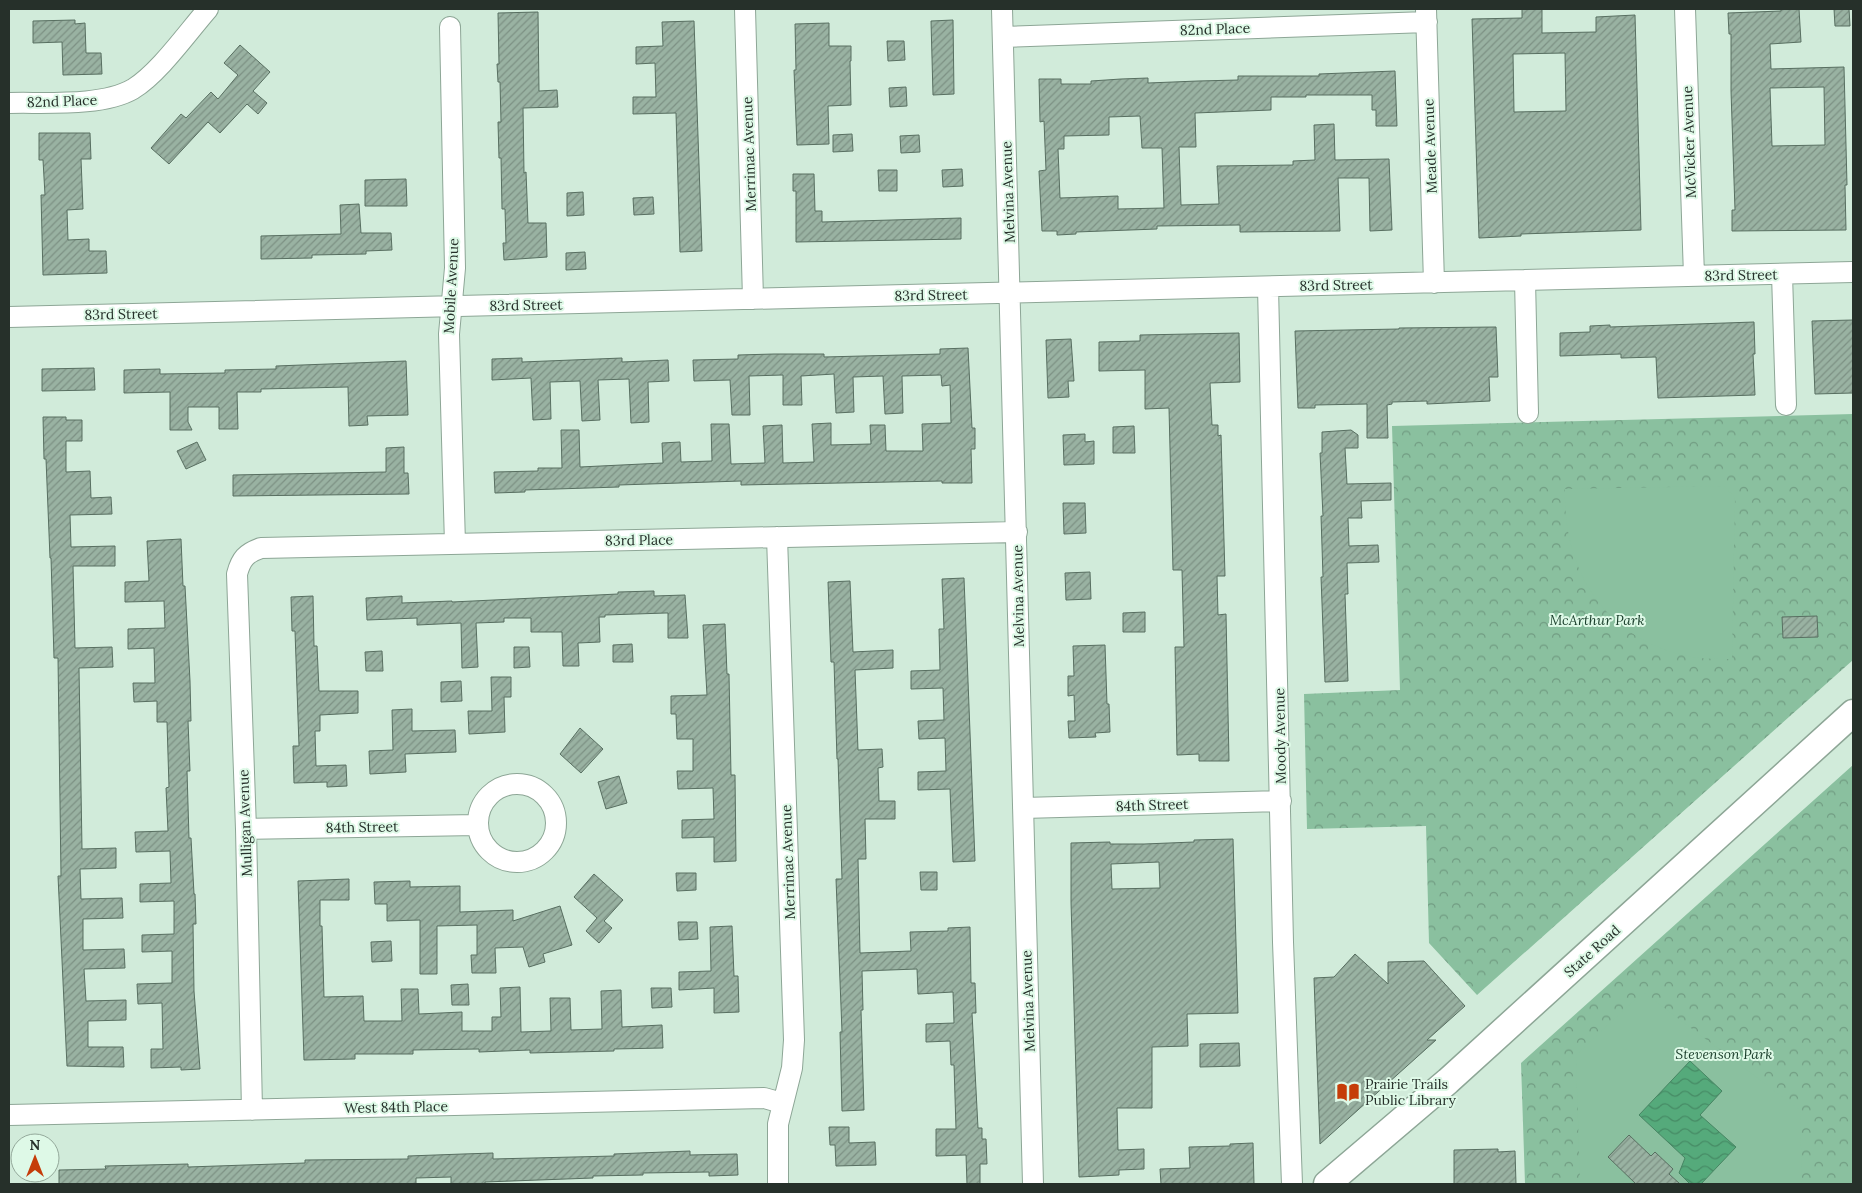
<svg xmlns="http://www.w3.org/2000/svg" width="1862" height="1193" viewBox="0 0 1862 1193" font-family="Lora,serif">
	<style>
		.park { fill: url(#park-crowns) }
		.pitch { fill: #8ac09f }
		.water { fill: url(#water-waves); stroke: #478563 }
		.building { fill: url(#building-hatch); stroke: #586f61; fill-rule: evenodd }
		.lines { fill: none; stroke-linecap: round; stroke-linejoin: round }
		.minor-casing { stroke: #8da696; stroke-width: 22 }
		.tertiary-casing { stroke: #8da696; stroke-width: 29 }
		.minor { stroke: #fff; stroke-width: 20 }
		.tertiary { stroke: #fff; stroke-width: 26 }
		.labels { text-anchor: middle; dominant-baseline: central; stroke-width: 4; stroke-linejoin: round; paint-order: stroke }
		.street-label { font-size: 14px; fill: #26302a; stroke: #def9e7 }
		.park-label { font-size: 14px; font-style: italic; fill: #193d2a; stroke: #def9e7 }
		.poi-label { font-size: 14px; fill: #26302a; stroke: #def9e7; text-anchor: start }
	</style>
	<defs>
		<pattern id="park-crowns" width="20" height="18" patternUnits="userSpaceOnUse" patternTransform="scale(1.25)"><rect width="20" height="18" fill="#8ac09f"/><path d="M2 6a3 3 0 1 1 6 0M12 15a3 3 0 1 1 6 0" fill="none" stroke="#719c82"/></pattern>
		<pattern id="water-waves" width="16" height="10" patternUnits="userSpaceOnUse" patternTransform="scale(1.25)"><rect width="16" height="10" fill="#55aa7b"/><path d="M0 5q4-4 8 0t8 0" fill="none" stroke="#468b65"/></pattern>
		<pattern id="building-hatch" width="6" height="6" patternUnits="userSpaceOnUse" patternTransform="scale(1.25)"><rect width="6" height="6" fill="#99b2a2"/><path d="M-1 1l2-2M0 6l6-6M5 7l2-2" fill="none" stroke="#7d9184"/></pattern>
	</defs>
	<rect width="100%" height="100%" fill="#d1ebda"/>
	<!-- park -->
	<path class="park" d="M1853 414V660L1477 995 1429 943 1426 826 1307 829 1304 694 1400 690 1392 426Z
		M1853 765V1184H1525L1521 1063Z"/>
	<!-- pitch -->
	<path class="pitch" d="M1725 486 1735 499 1732 659C1714 659 1696 659 1679 654 1601 633 1563 567 1565 489Z
		M1643 992 1800 1110 1802 1184H1580L1576 1055Z"/>
	<!-- water -->
	<path class="water" d="M1690 1061 1722 1091 1700 1115 1736 1147 1701 1184H1690L1679 1173 1685 1158 1639 1115Z"/>
	<!-- building -->
	<path class="building" d="M1522 9H1542V33L1596 32V17L1635 15 1641 230 1521 234V236L1479 238 1472 19 1522 18ZM1565 53 1566 111 1514 112 1513 54Z
		M1781 9H1799L1801 42 1770 44 1771 69 1844 67 1847 185H1845L1846 230 1732 231V210H1735L1731 91V34H1729L1728 13 1781 11ZM1824 87 1825 145 1772 146 1770 88Z
		M1834 9H1849L1850 26H1835Z
		M538 12 539 91 557 90 558 107 523 108 524 173 526 172 528 223H546L547 257 504 260 503 243H506L505 209H502L501 158H499L498 122H501L500 82H498L497 64H499L498 13Z
		M75 20V24L85 23 86 53H101L102 74 63 75 62 42 33 43V21Z
		M953 20 954 94 933 95 931 21Z
		M694 21 702 251 680 252 676 113 633 114V97H656L655 63 636 64V47L663 46 662 22Z
		M829 23V46H851V61H850L851 105 828 106 829 144 797 145 794 70H796L795 24Z
		M887 41H904L905 60 888 61Z
		M240 45 270 72 253 91 267 103 258 114 247 104 220 133 208 122 169 164 151 148 181 114 186 118 211 92 218 99 238 75 224 63Z
		M1395 71 1397 126H1376V110H1372V95H1306V97H1271V110L1195 113 1196 147H1179L1181 205 1219 204 1217 166 1293 165V161L1315 160 1314 125 1334 124 1335 160 1389 159 1392 230 1370 231 1369 178H1338L1340 231 1240 232V225L1157 226V229L1076 232V234L1057 235V231H1042L1039 171 1046 170 1044 121 1040 122 1039 79H1061V84H1091V81L1121 79 1148 78V83L1198 81 1238 80V76H1319V74ZM1140 116 1142 148H1162L1164 208 1118 209V196L1060 198 1058 149H1064V136L1109 135V117Z
		M906 87 907 106 890 107 889 88Z
		M39 133H90L91 159H81L83 209 67 210 68 240 89 239V251H106L107 273 43 275 41 195H45L43 160H39Z
		M852 134 853 151 833 152V135Z
		M919 135 920 152 901 153 900 136Z
		M962 169 963 186 943 187 942 170Z
		M878 170H897V191H879Z
		M793 174H814L815 211H822V222L961 218V239L796 242V191H793Z
		M406 179 407 206H365V180Z
		M583 192 584 215 567 216V193Z
		M653 197 654 214 634 215 633 198Z
		M359 204 361 233H391L392 250 366 251V254L312 255V258L261 259V236L341 234 340 205Z
		M585 252 586 269 566 270V253Z
		M1853 320V393L1815 394 1812 321Z
		M1754 322 1755 354H1753L1755 395 1658 398 1656 357 1621 358V354L1560 356V333L1590 332V326L1610 325V327Z
		M1496 327 1498 377H1489L1490 401 1427 404V401L1392 402V404L1387 405 1388 438H1367V404L1315 405V408H1298L1295 331 1399 329V328Z
		M1239 333 1240 382 1210 383 1212 425H1218V436L1221 435 1225 576H1217L1218 615 1226 614 1229 761H1199V754L1177 755 1175 647H1184L1182 570H1173L1169 408 1145 409V370L1099 371V342L1140 341V335Z
		M1071 339 1074 381H1068L1069 397 1048 398 1046 340Z
		M968 348 972 428H975V449H971L972 483H942V481L741 485V481L619 485V487L525 490V492L495 493 494 472 538 471V468H562L561 430H579L580 467 663 463 662 443 680 442 681 462 712 461 711 424H729L731 464 765 463 763 426 782 425 783 463 814 462 812 424 831 423V445L871 444 870 425H885L886 451H923L922 424 951 423 950 385 942 386 941 375 902 376 903 413 885 414 883 376 853 377 854 412 836 413 834 374 801 376 802 405H783V375L749 376 750 415H732L730 380 694 381 693 360 738 359V355L774 354H824V357L940 354V349Z
		M522 358V362L622 358V362L668 360 669 381 648 382 649 422 631 423 629 379 598 380 600 420 582 421 580 381 550 382 551 419 533 420 531 378 492 380V359Z
		M406 361 408 415 367 416 368 425 349 426 348 387 261 389V392H237L238 429H219V407H188V422L192 430H170V392L124 393V370L160 369V374L225 373V370L276 369V366Z
		M94 368 95 390 42 391V369Z
		M43 417H66V420H82V441H66V472L90 471 91 498 111 497 112 514 70 515 71 547 115 546V566H73L75 648 112 647 113 667 79 668 82 849 116 848V868L80 869 81 899 122 898 123 918 83 919V950L124 949 125 968 84 969 86 1001 126 1000V1020L88 1021V1047H123L124 1067 67 1066 58 876H61L58 658H54L51 558H50L46 459H44Z
		M1134 426 1135 453H1113V427Z
		M1351 430 1358 435V448H1345L1347 484 1391 483V500L1361 501 1362 518H1348L1349 546 1378 545 1379 562 1347 563 1348 594H1345L1348 681 1325 682 1321 577H1323L1321 516H1323L1320 453H1322V432Z
		M1085 434V442L1094 441V464L1064 465 1063 435Z
		M197 442 206 460 186 469 177 451Z
		M404 447V473H408L409 494 233 496V475L386 472V448Z
		M1063 503H1085L1086 533 1064 534Z
		M181 539 183 586H185L190 681 191 721H188L190 771H187L189 838H191L194 894H195L196 924H193L194 991 200 1069 181 1070V1067L151 1068V1049H163L162 1003 138 1004 137 984 172 983V951L142 952V935L174 934V901L140 902V884L171 883 170 851 136 852 135 832 168 831 166 788 169 787 167 722H157V701L134 702 133 683H155L154 648 128 649V629L165 628 164 601 125 602V582L149 581 147 541Z
		M1090 572 1091 599 1066 600 1065 573Z
		M964 578 975 861 953 862 950 789 918 790V772L946 771 945 738 919 739 918 721 944 720 943 688 911 689V671L940 670 939 629H944L942 579Z
		M850 581 853 652 893 650V668L855 670 858 750 882 749 883 767 878 768 879 801H895V819H865L866 859H858L860 953 911 951 910 932 948 931V928L970 927 971 983H975L976 1013H972L978 1128H982V1139H986L987 1164H980V1184H967L966 1155 936 1156V1129H956L954 1065H951L950 1041 926 1042V1024L954 1023 953 992 918 994 917 969 862 971 863 1010H861L864 1110 842 1111 840 1032H842L836 879H842L838 759H837L834 662H831L828 582Z
		M654 591V596L685 595 688 638H668V613H666L605 615V617H599L600 642 578 643 579 666H563L562 632H531V618H504V622L476 623 478 667 462 668 461 623 417 625V618L367 620 366 598 402 596V603L452 601V602L618 594V592Z
		M313 596 314 646H317L319 691H358V713L320 715V731H315L316 766 346 765 347 786 327 787V782L294 783 293 746H299L295 631H292L291 597Z
		M1145 612V632H1123V613Z
		M1817 616 1818 637 1783 638 1782 617Z
		M725 624 727 674H729L731 775H735L736 861 714 862V837L682 838V820L714 819 713 788 678 789 677 771H693V739H677L676 714H671V696L707 695 703 625Z
		M632 644 633 662H613V645Z
		M1105 645 1107 704H1109L1110 732 1095 733 1096 737 1069 738 1068 721H1075L1074 695 1068 696V676H1074L1073 646Z
		M514 647H529L530 667 514 668Z
		M382 651 383 671H366L365 652Z
		M491 677H511V697H504L505 732 469 734 468 711H492Z
		M461 681 462 701 441 702V682Z
		M412 709V731L455 730 456 752 405 754 406 772 370 774 369 751 393 750 392 710Z
		M580 728 603 749 581 773 560 754Z
		M619 776 627 803 606 809 598 782Z
		M1233 839 1238 1013 1187 1014 1188 1046 1152 1047V1108H1117L1118 1150 1144 1149V1169L1119 1170V1175L1079 1177 1071 902V843L1110 842V844H1144L1194 842V840ZM1159 862 1160 888 1112 889 1111 864Z
		M920 872H937V890H921Z
		M676 873H696V890L677 891Z
		M594 874 623 900 604 921 612 928 599 943 586 931 597 918 574 897Z
		M349 879V900H320V926H322L324 997 363 996 364 1021H402L401 989H418L419 1014 462 1012V1031H492V1017H501L500 988 520 987 521 1032 551 1031 550 998H570L571 1030 602 1029 601 991 621 990 622 1027 662 1025 663 1048 614 1049V1051L530 1053V1050L479 1052V1049L413 1050V1054H355V1059L304 1060 298 881Z
		M410 881V887L460 886V912L513 910V921L560 906 572 945 543 954 545 962 529 967 523 947 495 948 496 973H472L471 955H477V925L437 926V974H420V920L387 921V904H375L374 882Z
		M678 922H697L698 939 679 940Z
		M732 926 734 976H738L739 1012 714 1013V988L679 990V972L711 971 710 927Z
		M391 941 392 961 372 962 371 942Z
		M1355 954 1388 984V962L1424 961 1465 1006 1427 1040H1436L1320 1144 1314 978 1334 977Z
		M468 984 469 1005H452L451 985Z
		M651 988H671L672 1007 652 1008Z
		M1239 1043 1240 1066 1200 1067V1044Z
		M829 1127H849V1143L875 1142 876 1165 836 1166 835 1145H830Z
		M1629 1135 1651 1156 1655 1152 1673 1169 1669 1174 1680 1184H1636L1608 1157Z
		M1253 1143 1254 1184H1161L1160 1169 1190 1168 1189 1147 1230 1146V1144Z
		M1498 1149V1152L1515 1151 1516 1184H1454V1150Z
		M690 1151V1155L737 1154 738 1175 709 1176V1172L643 1173V1175L593 1176V1178L485 1182V1184H451V1177L416 1178V1184H59V1170L106 1169 105 1166 188 1164V1167L305 1163V1160L408 1159V1156L463 1154 493 1153V1159L614 1156V1154Z"/>
	<g class="lines">
		<defs>
			<path id="minor" d="M745 9 753 299
				M1002 9 1033 1184
				M1426 9 1434 283
				M1685 9 1694 276
				M450 27 455 268 449 334 455 544
				M1003 37 1427 22
				M9 103C44 102 102 107 133 89 159 73 187 33 208 9
				M1782 274 1786 405
				M1525 280 1528 413
				M1268 287 1283 942 1292 1184
				M9 317 1853 272
				M777 537 794 1040 792 1068 778 1124V1184
				M478 823a39 39 0 1 1 78 0a39 39 0 1 1-78 0Z
				M1023 808 1281 801
				M246 829 477 825
				M252 1110 246 829 237 574C241 559 246 553 261 548L1017 532
				M9 1115 764 1098 782 1103"/>
			<path id="tertiary" d="M1327 1184 1448 1081 1853 713"/>
		</defs>
		<!-- minor casing -->
		<use href="#minor" class="minor-casing"/>
		<!-- tertiary casing -->
		<use href="#tertiary" class="tertiary-casing"/>
		<!-- minor -->
		<use href="#minor" class="minor"/>
		<!-- tertiary -->
		<use href="#tertiary" class="tertiary"/>
	</g>
	<!-- icons -->
	<defs>
		<symbol id="library-bare" viewBox="-9 -9 18 18"><path d="M-6-4Q-3-5.5-.7-3.5V5Q-3 3-6 4ZM6-4Q3-5.5 .7-3.5V5Q3 3 6 4Z" fill="#c53d09" stroke="#def9e7" stroke-width="2.5" paint-order="stroke"/></symbol>
	</defs>
	<g fill-rule="evenodd">
		<use href="#library-bare" x="1332" y="1076" width="32" height="32"/>
	</g>
	<g class="labels">
		<!-- street labels -->
		<g class="street-label">
			<text transform="translate(1215 29) rotate(-2)">82nd Place</text>
			<text transform="translate(62 101) rotate(-2)">82nd Place</text>
			<text transform="translate(1689 142) rotate(-92)">McVicker Avenue</text>
			<text transform="translate(1430 146) rotate(-92)">Meade Avenue</text>
			<text transform="translate(749 154) rotate(-92)">Merrimac Avenue</text>
			<text transform="translate(1008 192) rotate(-92)">Melvina Avenue</text>
			<text transform="translate(1741 275) rotate(-1)">83rd Street</text>
			<text transform="translate(1336 285) rotate(-1)">83rd Street</text>
			<text transform="translate(451 286) rotate(-87)">Mobile Avenue</text>
			<text transform="translate(931 295) rotate(-1)">83rd Street</text>
			<text transform="translate(526 305) rotate(-1)">83rd Street</text>
			<text transform="translate(121 314) rotate(-1)">83rd Street</text>
			<text transform="translate(639 540) rotate(-1)">83rd Place</text>
			<text transform="translate(1018 596) rotate(-91)">Melvina Avenue</text>
			<text transform="translate(1280 736) rotate(-91)">Moody Avenue</text>
			<text transform="translate(1152 805) rotate(-2)">84th Street</text>
			<text transform="translate(245 823) rotate(-92)">Mulligan Avenue</text>
			<text transform="translate(362 827) rotate(-1)">84th Street</text>
			<text transform="translate(788 862) rotate(-92)">Merrimac Avenue</text>
			<text transform="translate(1592 951) rotate(-42)">State Road</text>
			<text transform="translate(1028 1001) rotate(-92)">Melvina Avenue</text>
			<text transform="translate(396 1107) rotate(-1)">West 84th Place</text>
		</g>
		<!-- park labels -->
		<g class="park-label">
			<text x="1597" y="620">McArthur Park</text>
			<text x="1724" y="1054">Stevenson Park</text>
		</g>
		<!-- poi labels -->
		<g class="poi-label">
			<text x="1365" y="1084">Prairie Trails<tspan x="1365" dy="16">Public Library</tspan></text>
		</g>
	</g>
	<!-- border -->
	<rect width="1862" height="1193" fill="none" stroke="#26302a" stroke-width="20"/>
	<!-- north arrow -->
	<g transform="translate(35 1158)"><circle r="24" fill="#def9e7" stroke="#94a99b"/>
	<path d="M0-4L9 19L0 12L-9 19Z" fill="#c53d09"/>
	<text y="-8" font-size="14" font-weight="bold" text-anchor="middle" fill="#26302a">N</text>
	</g>
</svg>
